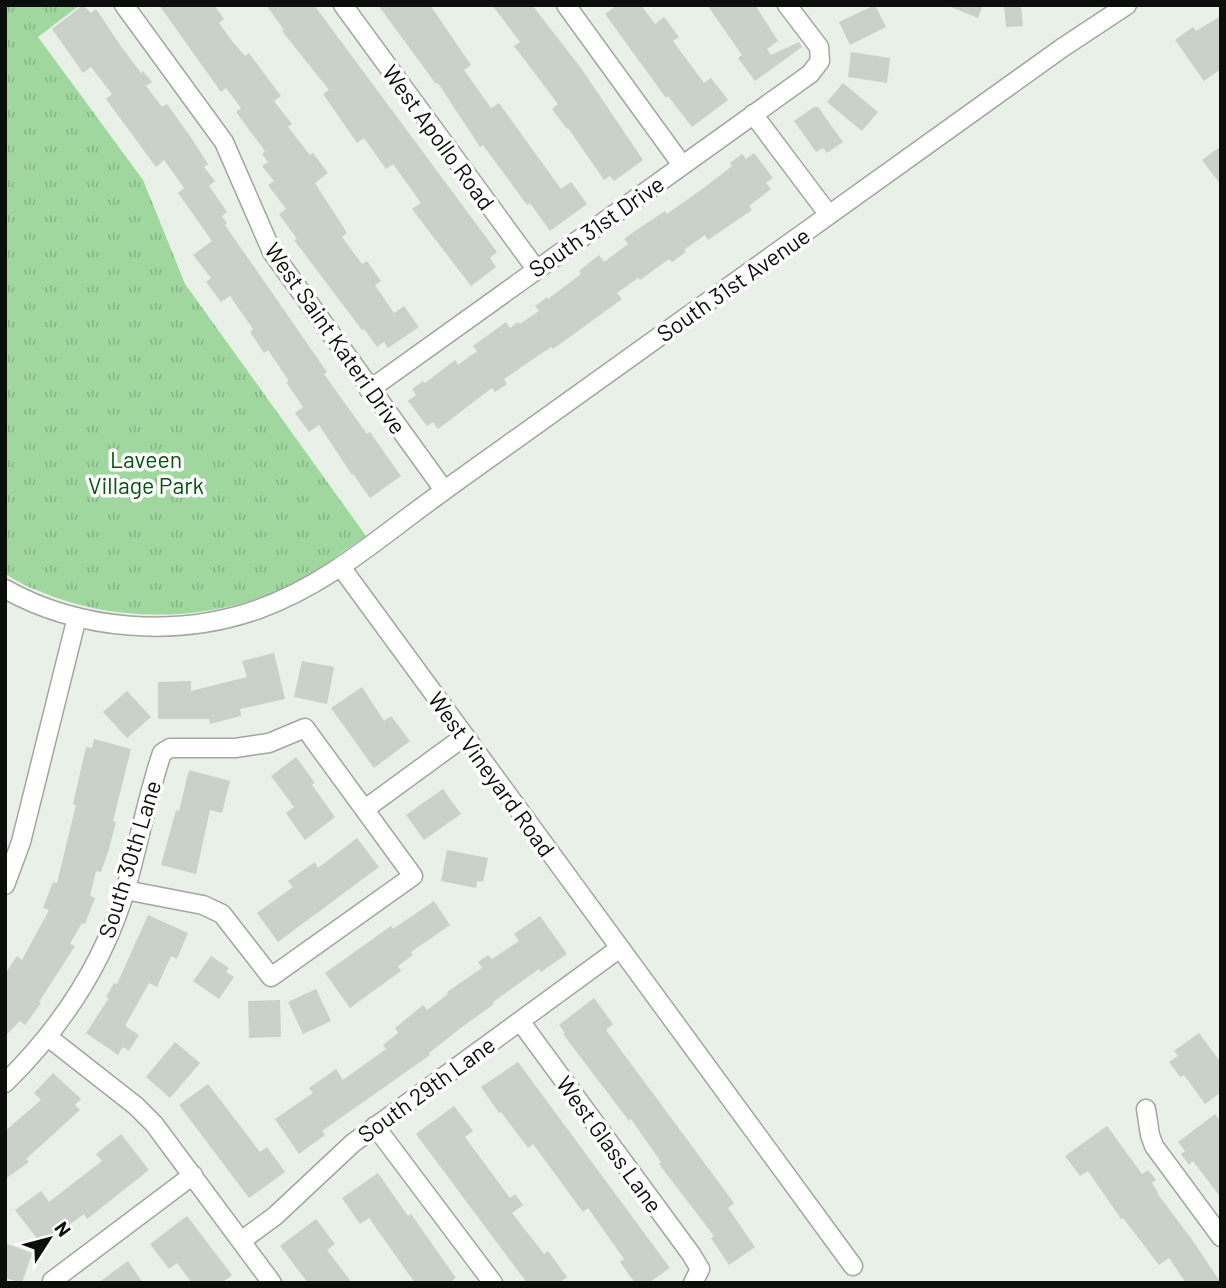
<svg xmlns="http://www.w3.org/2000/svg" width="1226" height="1288" viewBox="0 0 1226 1288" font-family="Barlow,sans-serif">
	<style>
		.park { fill: url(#park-tufts) }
		.building { fill: #cad1c9 }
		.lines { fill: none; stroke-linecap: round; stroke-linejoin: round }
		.minor-casing { stroke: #a0a79f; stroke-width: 21 }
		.minor { stroke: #fff; stroke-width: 18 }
		.labels { text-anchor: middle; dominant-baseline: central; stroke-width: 7; stroke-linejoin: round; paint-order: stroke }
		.street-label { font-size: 23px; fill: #0b0e0b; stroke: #fff }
		.park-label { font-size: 23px; fill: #00540c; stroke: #fff }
	</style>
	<defs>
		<pattern id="park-tufts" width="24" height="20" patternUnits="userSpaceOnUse" patternTransform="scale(1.75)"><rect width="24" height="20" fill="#a0d79f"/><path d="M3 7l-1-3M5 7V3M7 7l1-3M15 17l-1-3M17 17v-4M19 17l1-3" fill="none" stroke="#88b788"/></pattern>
	</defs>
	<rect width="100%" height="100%" fill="#e8f0e7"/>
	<!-- park -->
	<path class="park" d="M5 5H80L38 37 143 180 185 284 366 536C342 552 319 570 294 583 218 622 117 625 39 591 27 587 16 580 5 574Z"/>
	<!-- building -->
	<path class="building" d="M83 5 91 13 96 9 120 45 141 73 143 71 152 82 146 86 162 107 167 104 192 139 208 164 204 167 215 181 209 186 227 212 222 216 227 223 225 225 327 372 324 374 367 434 370 432 401 476 370 498 353 474 352 475 319 425 309 432 295 413 303 407 286 382 289 381 268 350 264 353 250 332 253 329 230 296 221 302 206 282 211 278 193 255 212 241 178 193 184 188 164 160 156 167 106 99 112 94 91 67 83 73 52 29Z
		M159 5H214L224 19 219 23 232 41 245 56 249 53 281 96 274 101 292 124 288 127 310 155 313 153 328 173 315 183 347 233 342 237 362 264 367 261 381 281 375 285 394 313 404 306 419 327 388 348 384 342 377 347 364 329 362 330 294 240 297 239 279 214 286 209 268 185 274 181 262 166 268 162 262 154 265 151 236 112 241 108 226 88 221 92Z
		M266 5H314L497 252 490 258 496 267 471 286 412 209 421 203 393 164 386 169 364 138 357 143 323 94 329 90 282 31 284 30Z
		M378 5H430L471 65 464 70 491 108 499 103 561 189 571 182 587 204 550 231 530 203 527 205 483 145 480 147 438 83 436 84Z
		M492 5H532L581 68 643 160 614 181 610 176 604 180 568 128 567 129 552 109 558 104 514 46 520 42Z
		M617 5H641L655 24 664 17 679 37 673 41 704 83 711 78 728 100 692 127 668 96 666 98 605 14Z
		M707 5H755L778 41 767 49 771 55 799 42 802 47 755 81 738 58 742 55Z
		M875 5 886 27 850 45 839 22Z
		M946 5H983L978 18Z
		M1004 5H1021L1023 26 1006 27Z
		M1221 16V69L1204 81 1175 40 1193 27 1196 31Z
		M851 52 890 58 887 83 848 77Z
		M843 83 878 112 862 131 827 102Z
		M814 107H818L843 142 827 153 823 148 816 152 794 121Z
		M1221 146V185L1202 160Z
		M754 153 773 178 766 183 771 189 749 206 752 210 708 240 705 235 684 250 686 252 672 262 669 259 640 280 638 278 617 293 622 299 603 313 553 349 551 347 504 379 507 384 495 392 492 388 438 429 433 422 427 426 408 401 416 395 412 389 423 381 425 383 455 360 458 365 477 351 473 346 506 322 510 328 518 322 520 324 539 311 535 306 547 297 548 299 581 274 579 271 599 255 604 262 628 244 624 239 635 231 665 211 667 214 705 187 732 166 730 163 742 154 746 159Z
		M274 653 285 699 240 709 241 716 210 724 209 719H158V682L191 681V691L247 677 242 661Z
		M302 661 334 667 327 704 294 697Z
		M362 687 384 721 391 716 410 741 374 768 331 708Z
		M127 691 151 717 127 738 103 712Z
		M94 739 131 749 113 821 116 822 109 849 101 872 96 871 90 896 95 898 85 924 82 923 70 944 75 946 39 1002 41 1003 25 1025 20 1021 5 1036V974L17 956 22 960 49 910 43 908 53 882 57 883 76 805 73 804 86 747 92 748Z
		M296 757 315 783 312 785 335 817 305 840 286 813 294 807 271 776Z
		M189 770 230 781 222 813 210 810 196 874 161 865 176 810 179 811Z
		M443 789 461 814 424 840 406 815Z
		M357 838 379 867 278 942 257 913 293 887 288 881 315 862 318 868Z
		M447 850 488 858 483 882 477 881 476 888 441 881Z
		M434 901 450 925 411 952 413 955 398 966 401 971 350 1008 325 973 391 926 393 929Z
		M148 915 188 933 177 959 171 956 157 987 149 983 125 1026 139 1035 129 1051 123 1047 118 1055 86 1033 109 998 106 997 114 983 117 984Z
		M540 916 567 954 541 972 539 969 493 1002 494 1004 462 1027 429 1053 430 1055 322 1131 325 1135 299 1154 275 1119 313 1093 309 1088 336 1069 343 1080 386 1049 383 1045 398 1033 395 1028 423 1005 427 1010 448 994 447 992 482 968 478 962 488 955 492 959 519 941 514 934Z
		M211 956 229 968 226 972 234 977 219 999 193 981Z
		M316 989 331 1021 303 1034 288 1002Z
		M594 998 613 1024 606 1030 734 1203 728 1208 755 1247 729 1265 711 1238 714 1236 659 1164 661 1162 631 1119 629 1121 563 1034 565 1033 559 1025Z
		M280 1000 281 1037 249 1038 248 1001Z
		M1199 1033 1221 1063V1092L1205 1104 1184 1075 1180 1077 1169 1062 1178 1056 1174 1051Z
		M175 1042 200 1063 170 1098 146 1077Z
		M518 1062 670 1268 648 1283H635L620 1262 624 1259 588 1208 583 1212 533 1144 528 1148 501 1112 499 1113 481 1087Z
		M53 1073 81 1099 75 1105 80 1110 26 1159 29 1162 5 1179V1131L41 1100 34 1093Z
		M208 1084 260 1152 267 1147 285 1172 249 1198 179 1105Z
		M454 1106 473 1131 465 1137 510 1198 515 1194 523 1205 512 1213 544 1254 548 1251 567 1277 559 1283H527L416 1134Z
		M1215 1114 1221 1122V1198L1193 1161 1189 1165 1181 1154 1185 1151 1178 1142Z
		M1107 1126 1142 1174 1148 1170 1156 1180 1152 1183 1158 1192 1157 1193 1193 1241 1221 1283H1186L1169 1258 1159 1265 1123 1218 1121 1219 1088 1171 1080 1176 1065 1156Z
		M121 1134 149 1170 87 1219 84 1214 42 1245 15 1210 41 1191 49 1202 102 1161 96 1154Z
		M378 1173 408 1216 411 1214 456 1278 449 1283H415L369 1218 360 1224 342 1198Z
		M187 1216 232 1275 222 1283H192L177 1263 169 1269 150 1244Z
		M316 1219 335 1244 327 1250 352 1283H308L280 1246Z
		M5 1243 32 1253 22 1283 5 1278Z
		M128 1261 143 1283H98Z"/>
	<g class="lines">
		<defs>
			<path id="minor" d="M124 5 224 142 272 252 444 490
				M343 5 536 269
				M566 5 682 165
				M753 114 829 215
				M369 390 810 74 820 61 819 47 787 5
				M341 567 853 1266
				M5 589C80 631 178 638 259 609 315 589 361 553 407 518 444 490 481 464 519 437 700 308 881 178 1062 48L1127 5
				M365 809 465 736
				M5 885 21 842 77 617
				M520 1021 691 1254 700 1269 693 1283
				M48 1037 136 1106 154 1124 272 1283
				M5 1083C60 1029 104 963 126 888 139 843 147 797 162 753L170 748H235L269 743 305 728 413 876 271 977 222 914 203 905 125 890
				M1146 1109 1150 1135 1154 1146 1221 1237
				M375 1126 493 1283
				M241 1241 275 1216 353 1143 620 948
				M53 1283 52 1281 193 1175"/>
		</defs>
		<!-- minor casing -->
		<use href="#minor" class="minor-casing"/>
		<!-- minor -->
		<use href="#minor" class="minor"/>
	</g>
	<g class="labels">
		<!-- street labels -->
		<g class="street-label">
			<text transform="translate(439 137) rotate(54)">West Apollo Road</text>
			<text transform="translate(596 226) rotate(-35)">South 31st Drive</text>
			<text transform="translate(733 284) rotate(-35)">South 31st Avenue</text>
			<text transform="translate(336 338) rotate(55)">West Saint Kateri Drive</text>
			<text transform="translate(492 774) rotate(54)">West Vineyard Road</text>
			<text transform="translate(129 859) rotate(-73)">South 30th Lane</text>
			<text transform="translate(426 1089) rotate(-36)">South 29th Lane</text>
			<text transform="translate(610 1144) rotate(54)">West Glass Lane</text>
		</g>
		<!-- park labels -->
		<g class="park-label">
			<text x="146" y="459">Laveen<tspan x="146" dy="26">Village Park</tspan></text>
		</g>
	</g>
	<!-- border -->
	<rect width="1226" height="1288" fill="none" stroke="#0b0e0b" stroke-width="14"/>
	<!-- north arrow -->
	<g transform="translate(49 1239) rotate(54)" stroke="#ffffff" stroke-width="5" paint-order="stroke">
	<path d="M0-5L12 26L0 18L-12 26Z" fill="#0b0e0b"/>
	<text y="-10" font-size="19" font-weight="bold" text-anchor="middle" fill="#0b0e0b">N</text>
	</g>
</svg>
